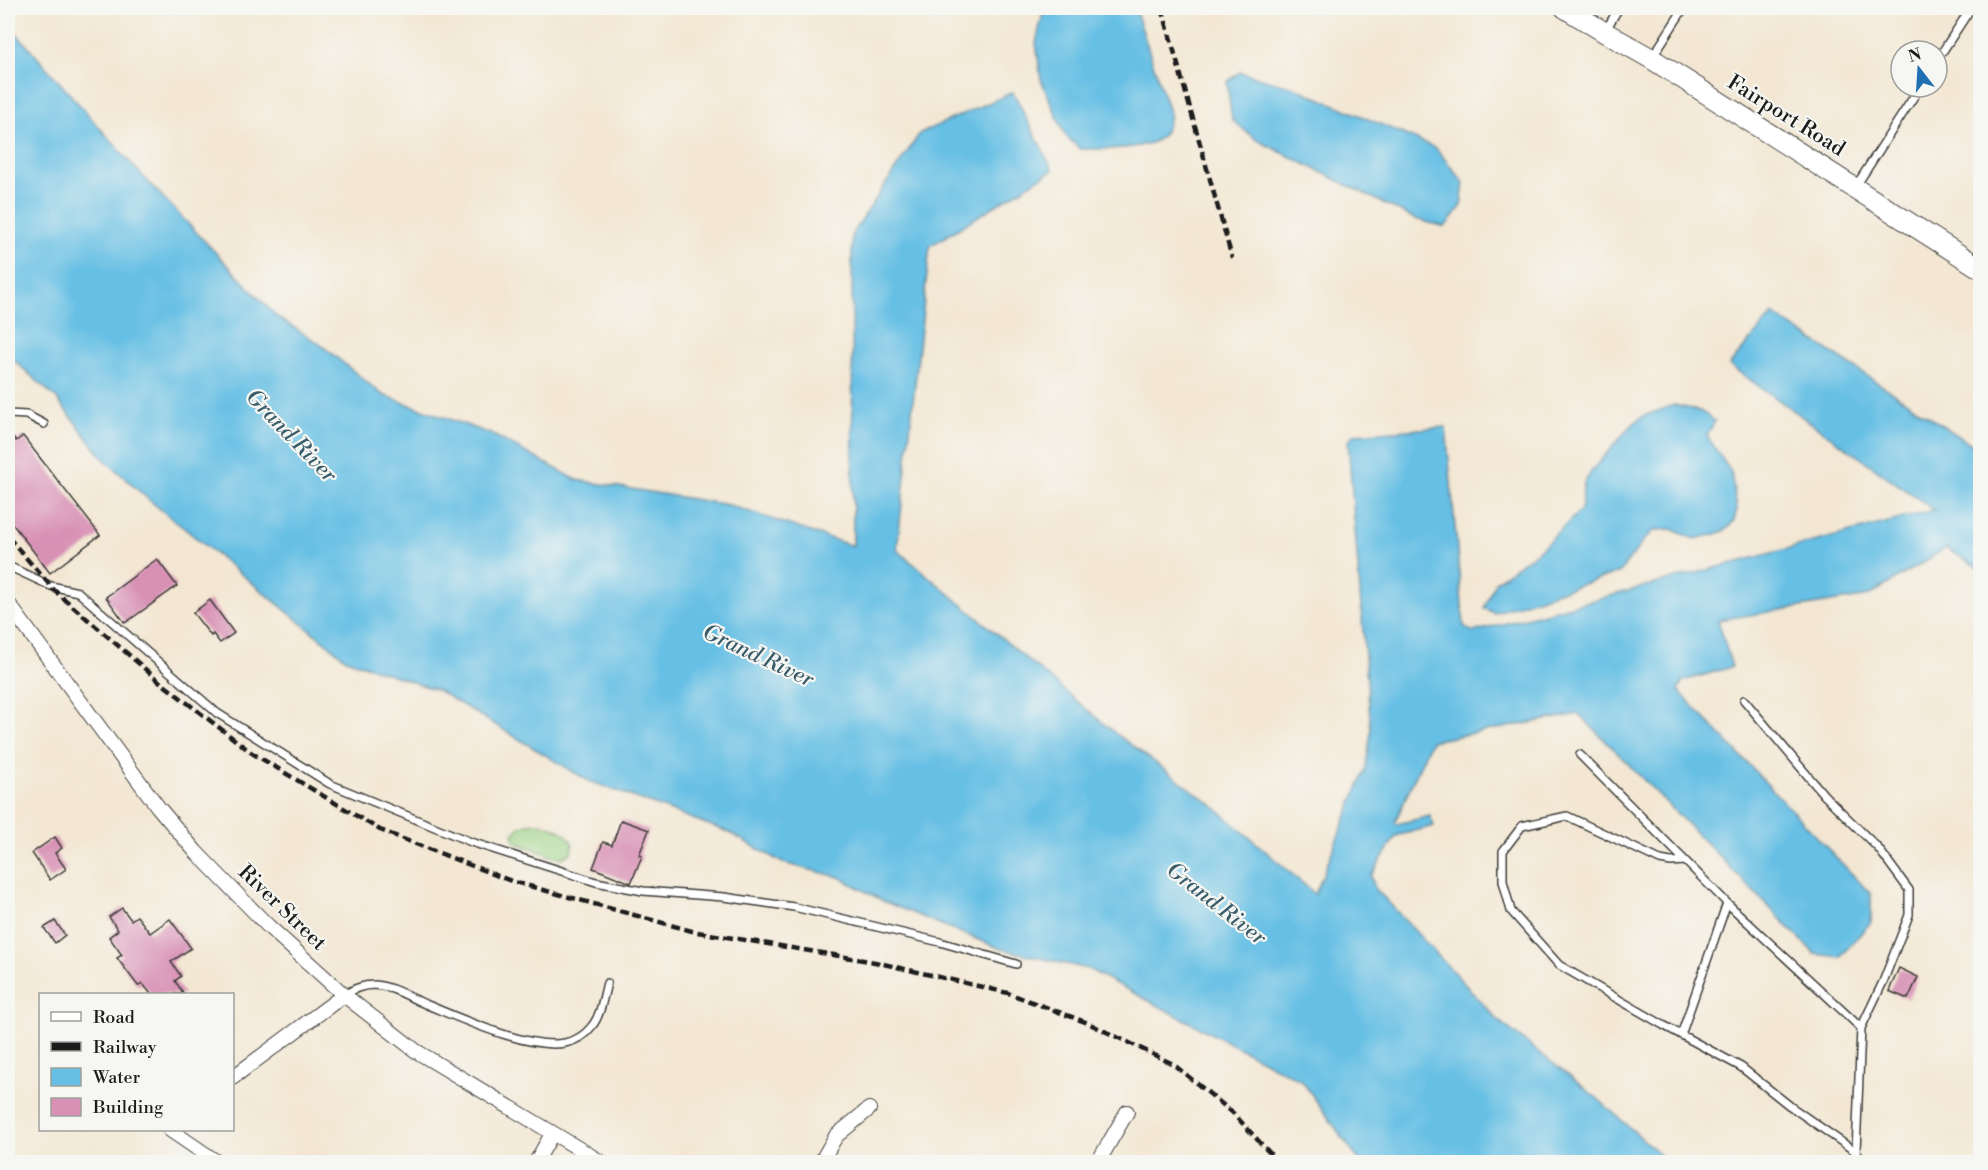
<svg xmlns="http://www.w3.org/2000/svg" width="1988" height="1170" viewBox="0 0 1988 1170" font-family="'Libre Bodoni',serif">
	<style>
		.green { fill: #9dd385; stroke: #5c7850; stroke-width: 1.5 }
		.water { fill: #66bfe4; stroke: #416e80; stroke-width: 1.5 }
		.building { fill: #d891b5 }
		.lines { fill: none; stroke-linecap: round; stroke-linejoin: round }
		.lane-casing { stroke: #3c3a37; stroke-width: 10 }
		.street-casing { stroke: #3c3a37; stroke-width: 16 }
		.secondary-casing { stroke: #3c3a37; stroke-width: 22 }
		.lane { stroke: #fff; stroke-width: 7 }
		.street { stroke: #fff; stroke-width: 14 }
		.secondary { stroke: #fff; stroke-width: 20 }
		.rail { stroke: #1c1c1c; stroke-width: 4.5; stroke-dasharray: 9 4.5; stroke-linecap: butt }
		.labels { text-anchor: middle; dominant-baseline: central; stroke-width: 4.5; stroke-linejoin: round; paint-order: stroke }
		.street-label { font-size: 21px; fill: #1c1c1c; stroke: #f6f6f2 }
		.water-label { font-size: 22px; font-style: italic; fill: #3a5d6c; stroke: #f6f6f2 }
	</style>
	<rect width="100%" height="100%" fill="#f6f6f2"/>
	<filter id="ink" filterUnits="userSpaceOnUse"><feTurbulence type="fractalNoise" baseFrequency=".0167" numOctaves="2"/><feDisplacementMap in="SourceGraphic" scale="12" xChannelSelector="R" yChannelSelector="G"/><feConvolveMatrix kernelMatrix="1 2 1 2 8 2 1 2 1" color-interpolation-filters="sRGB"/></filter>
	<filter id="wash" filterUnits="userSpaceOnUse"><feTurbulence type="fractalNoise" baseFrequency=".008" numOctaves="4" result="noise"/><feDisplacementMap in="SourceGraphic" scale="24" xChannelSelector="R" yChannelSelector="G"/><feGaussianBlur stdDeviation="1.35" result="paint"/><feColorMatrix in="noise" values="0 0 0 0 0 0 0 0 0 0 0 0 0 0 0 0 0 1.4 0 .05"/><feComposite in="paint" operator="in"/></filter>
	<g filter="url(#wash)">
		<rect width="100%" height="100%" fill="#f3e7d3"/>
		<!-- green -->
		<path class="green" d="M540 823C553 827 568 831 573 845L571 853 562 858 554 857 515 842 513 835C519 824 529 823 540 823Z"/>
		<!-- water -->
		<path class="water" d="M1044 8H1135L1170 115C1168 124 1166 134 1157 140 1140 150 1099 149 1080 149L1065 135 1041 80 1036 43Z
			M8 24 136 169 276 316 320 344 383 395 491 434 577 480 729 505 853 546 852 234 920 133 1013 92 1053 170 930 246 897 550 1115 733 1210 803 1315 894 1366 768 1371 732 1348 441 1354 434 1446 427 1464 626 1473 632 1934 510 1729 365 1773 314 1980 450V569L1946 548 1869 596 1718 620 1732 667 1683 681 1678 690 1871 894V922L1840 957 1815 954 1579 714 1431 741 1395 822 1397 824 1430 816 1434 826 1396 836 1371 876 1375 888 1499 1021 1597 1098 1668 1162H1360L1302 1081 1088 969 1001 949 885 902 839 877 783 863 728 832 587 780 439 691 346 659 149 500 104 459 56 398 8 355Z
			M1240 72 1296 88 1436 148 1464 183 1461 207 1445 227 1415 219 1257 140 1232 120 1227 82Z
			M1674 405 1700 411 1715 421 1707 436 1731 472 1737 509 1734 521 1726 530 1713 535 1694 539 1671 529 1655 530 1644 540 1620 572 1494 613 1484 608 1495 582 1537 552 1581 510 1584 483 1594 468 1627 430 1641 417Z"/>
		<g id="blocks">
			<!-- building -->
			<path class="building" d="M8 430 16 441 23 436 100 535 50 573 8 518Z
				M157 559 177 586 125 623 106 597Z
				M210 600 234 633 220 643 213 634 211 636 193 613Z
				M621 820 649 830 639 855 642 856 631 883 593 868 603 842 612 845Z
				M55 837 62 848 55 853 66 869 50 880 32 853Z
				M122 908 131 920 137 916 150 933 170 919 191 948 171 962 181 976 175 981 184 994H151L142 983 138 986 117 958 122 955 109 937 118 930 109 917Z
				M55 921 65 935 55 943 44 928Z
				M1899 968 1918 977 1908 999 1889 991Z"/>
		</g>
	</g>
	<g filter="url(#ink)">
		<use href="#blocks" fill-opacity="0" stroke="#3c3a37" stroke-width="1.5"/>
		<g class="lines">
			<defs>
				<path id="lane" d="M1605 31 1619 8
					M1653 56 1684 8
					M1937 60 1971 8
					M1856 186 1920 87
					M8 414 27 415 44 424
					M8 566 51 586 78 592 217 713 330 784 471 842 596 882 643 891 724 897 794 907 940 942 1016 964
					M1744 700 1824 795 1878 848 1909 890V915L1883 982 1861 1028 1856 1152 1863 1162
					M1580 755 1727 903 1861 1028
					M1685 861 1671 862 1660 860 1567 816 1522 826 1503 851V881L1511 911 1559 965 1663 1025 1741 1067 1790 1106 1856 1152
					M344 995C354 989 362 985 374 985 392 986 409 997 425 1004 460 1018 529 1050 565 1043 576 1041 585 1035 592 1026 601 1015 603 997 607 983
					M1681 1035 1727 903"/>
				<path id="street" d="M8 603 158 807 196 852 268 926 344 995 416 1051 601 1162
					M232 1078 344 995
					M170 1130 217 1162
					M536 1162 552 1134
					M821 1162 836 1136 869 1109
					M1098 1162 1127 1112"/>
				<path id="secondary" d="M1565 8 1604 32 1652 59 1980 268"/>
			</defs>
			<!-- lane casing -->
			<use href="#lane" class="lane-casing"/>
			<!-- street casing -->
			<use href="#street" class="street-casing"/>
			<!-- secondary casing -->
			<use href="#secondary" class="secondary-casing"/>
			<!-- lane -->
			<use href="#lane" class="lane"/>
			<!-- street -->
			<use href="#street" class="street"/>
			<!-- secondary -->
			<use href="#secondary" class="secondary"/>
			<!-- rail -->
			<path class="rail" d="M1162 8 1232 258
				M8 537 55 591 159 681 252 753 380 830 511 881 692 931 875 962 1008 993 1088 1023 1173 1064 1233 1113 1278 1162"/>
		</g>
	</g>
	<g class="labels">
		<!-- street labels -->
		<g class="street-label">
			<text transform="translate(1786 116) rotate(32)">Fairport Road</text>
			<text transform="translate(282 908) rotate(44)">River Street</text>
		</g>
		<!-- water labels -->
		<g class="water-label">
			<text transform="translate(291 436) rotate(46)">Grand River</text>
			<text transform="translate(758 656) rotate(25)">Grand River</text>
			<text transform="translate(1216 904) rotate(38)">Grand River</text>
		</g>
	</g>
	<!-- margin -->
	<rect width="1988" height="1170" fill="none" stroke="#f6f6f2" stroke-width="30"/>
	<!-- legend -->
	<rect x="39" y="993" width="195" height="138" fill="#f6f6f2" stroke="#9f9f9c" stroke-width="1.5"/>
	<rect x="51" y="1012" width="30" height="9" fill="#ffffff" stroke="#9f9f9c" stroke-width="1.5"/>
	<text x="93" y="1023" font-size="18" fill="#1c1c1c">Road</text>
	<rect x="51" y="1042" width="30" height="9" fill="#1c1c1c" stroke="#9f9f9c" stroke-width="1.5"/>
	<text x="93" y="1053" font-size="18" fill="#1c1c1c">Railway</text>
	<rect x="51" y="1068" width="30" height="18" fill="#66bfe4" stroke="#9f9f9c" stroke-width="1.5"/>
	<text x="93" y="1083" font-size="18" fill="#1c1c1c">Water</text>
	<rect x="51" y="1098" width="30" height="18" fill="#d891b5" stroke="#9f9f9c" stroke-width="1.5"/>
	<text x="93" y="1113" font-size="18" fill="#1c1c1c">Building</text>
	<!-- north arrow -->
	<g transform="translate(1919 69) rotate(343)"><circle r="28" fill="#f6f6f2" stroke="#9f9f9c" stroke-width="1.5"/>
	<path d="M0-4.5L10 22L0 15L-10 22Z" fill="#1f6fb2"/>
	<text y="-9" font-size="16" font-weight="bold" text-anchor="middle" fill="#1c1c1c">N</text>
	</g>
</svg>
